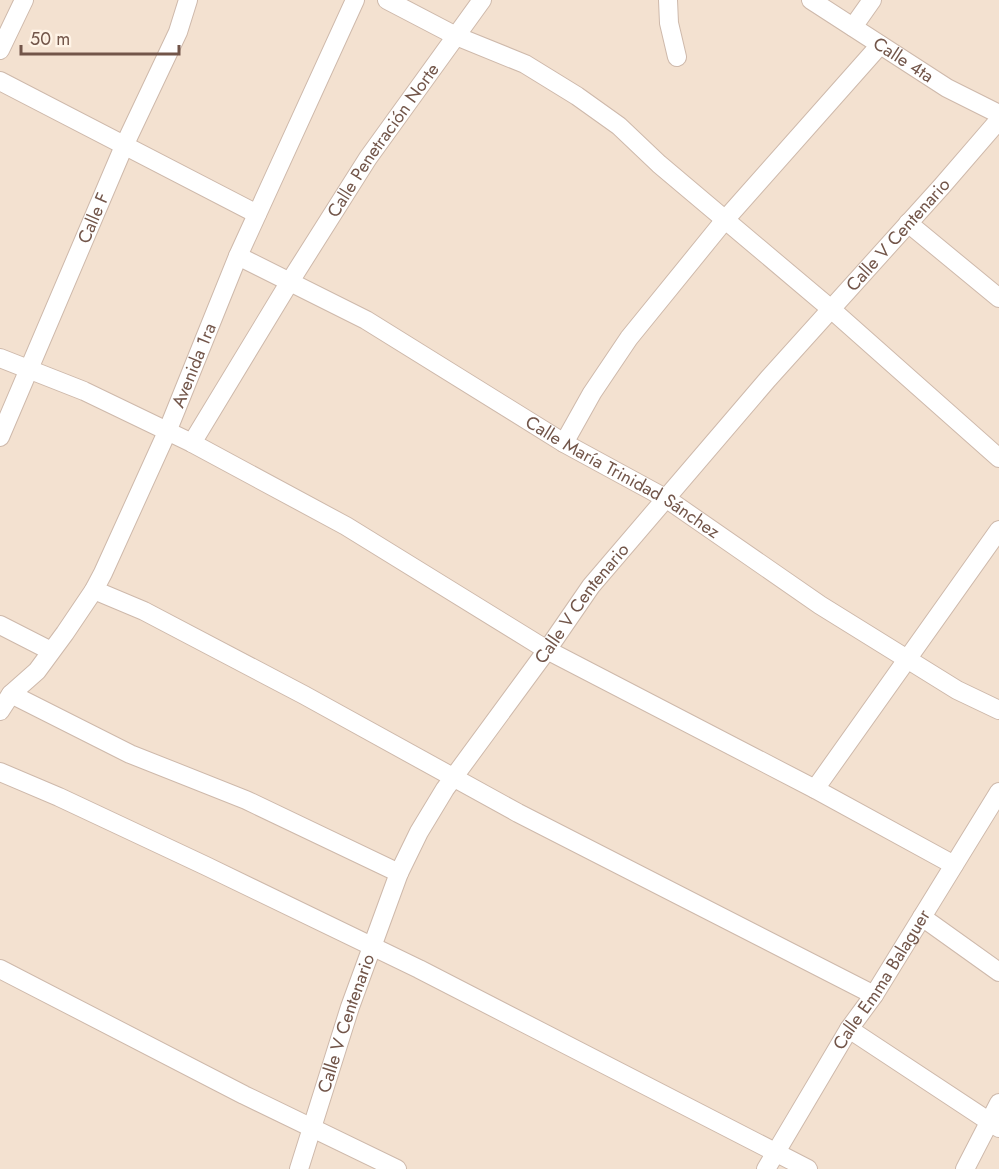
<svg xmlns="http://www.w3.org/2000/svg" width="999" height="1169" viewBox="0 0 999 1169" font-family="Jost,sans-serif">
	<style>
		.residential { fill: #f3e1d0 }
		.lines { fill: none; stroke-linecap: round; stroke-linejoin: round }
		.street-casing { stroke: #ceb9ab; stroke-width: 20 }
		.street { stroke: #fff; stroke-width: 18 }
		.labels { text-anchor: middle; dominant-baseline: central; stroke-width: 4.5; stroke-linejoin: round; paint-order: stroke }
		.street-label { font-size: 18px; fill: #725549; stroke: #fff4e7 }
	</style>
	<rect width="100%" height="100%" fill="#fcf0e1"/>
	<!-- residential -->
	<path class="residential" d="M0 0H999V1169H0Z"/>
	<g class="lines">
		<defs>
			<g id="street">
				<path d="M387 0 456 36 525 64 577 96 619 126 659 164 831 309 999 458"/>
				<path d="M668 0 669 23 677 57"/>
				<path id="s1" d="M811 0 947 88 999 114"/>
				<path d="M853 27 872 0"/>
				<path d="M0 50 24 0"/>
				<path d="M0 81 257 214"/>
				<path d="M908 223 999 298"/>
				<path id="s2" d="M238 256 366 320 564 443 667 499 820 605 957 690 999 710"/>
				<path d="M0 358 84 391 192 443 346 526 547 650 815 789 954 865"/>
				<path id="s3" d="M0 437 124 146 178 32 188 0"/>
				<path id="s4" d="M192 443 289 283 368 158 482 0"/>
				<path d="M564 443 592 393 629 338 724 221 880 45"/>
				<path d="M94 590 144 611 304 695 518 813 874 995"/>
				<path d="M0 625 51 651"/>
				<path d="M11 694 130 754 246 800 399 873"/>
				<path id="s5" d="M0 711 11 694 37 671 65 633 94 590 103 573 167 432 238 256 355 0"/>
				<path d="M0 772 59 797 206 866 419 969 808 1169"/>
				<path d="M815 789 999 530"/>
				<path d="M922 917 999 972"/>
				<path d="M0 969 244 1095 397 1169"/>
				<path d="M849 1029 999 1128"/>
				<path id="s6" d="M299 1169 350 1007 399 873 419 832 445 789 547 650 591 586 768 379 942 186 999 120"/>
				<path id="s7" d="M766 1169 849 1029 874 995 999 792"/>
				<path d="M965 1169 999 1103"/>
			</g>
		</defs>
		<!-- street casing -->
		<use href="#street" class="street-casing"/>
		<!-- street -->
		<use href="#street" class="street"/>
	</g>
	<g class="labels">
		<!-- street labels -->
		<g class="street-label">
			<text stroke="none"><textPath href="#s1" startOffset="110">Calle 4ta</textPath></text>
			<text stroke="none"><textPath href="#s4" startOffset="358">Calle Penetración Norte</textPath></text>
			<text stroke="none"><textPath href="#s3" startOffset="238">Calle F</textPath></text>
			<text stroke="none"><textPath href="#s6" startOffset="1125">Calle V Centenario</textPath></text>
			<text stroke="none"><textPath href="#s5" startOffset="400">Avenida 1ra</textPath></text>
			<text stroke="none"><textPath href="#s2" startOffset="444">Calle María Trinidad Sánchez</textPath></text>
			<text stroke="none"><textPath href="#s6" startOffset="639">Calle V Centenario</textPath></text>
			<text stroke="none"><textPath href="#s7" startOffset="222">Calle Emma Balaguer</textPath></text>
			<text stroke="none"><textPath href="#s6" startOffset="153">Calle V Centenario</textPath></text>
		</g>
	</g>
	<!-- scale -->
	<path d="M21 45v9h158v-9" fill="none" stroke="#725549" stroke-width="3"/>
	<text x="30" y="45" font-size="18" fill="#725549" stroke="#fff4e7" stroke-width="4.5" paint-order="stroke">50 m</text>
</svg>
